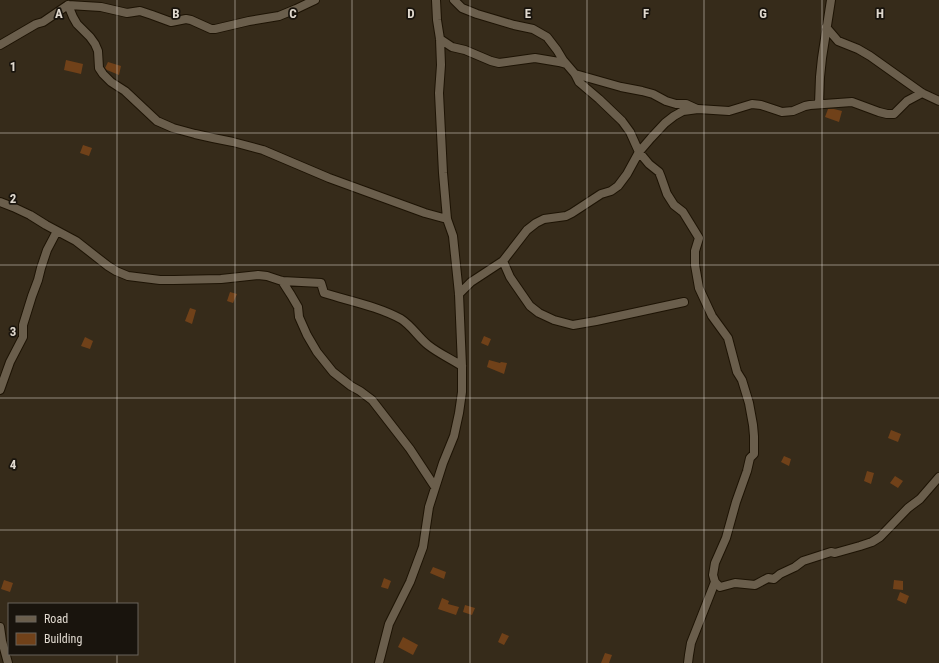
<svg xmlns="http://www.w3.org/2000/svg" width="939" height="663" viewBox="0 0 939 663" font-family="'Roboto Condensed',sans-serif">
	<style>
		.building { fill: #704119 }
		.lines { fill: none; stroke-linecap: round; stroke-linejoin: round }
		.minor-casing { stroke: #1d1304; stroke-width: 10 }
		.minor { stroke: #6a5e4c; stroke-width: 8 }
		.grid { fill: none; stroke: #e0d9cf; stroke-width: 1; stroke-opacity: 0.55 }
		.grid-label { font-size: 13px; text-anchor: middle; font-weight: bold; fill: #e0d9cf; stroke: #19140d; stroke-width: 3.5; stroke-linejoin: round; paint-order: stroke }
	</style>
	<rect width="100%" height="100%" fill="#362b1a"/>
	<!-- building -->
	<path class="building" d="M66 60 83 64 81 74 64 70Z
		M108 62 121 66 119 75 107 70 105 68Z
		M828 109H834L842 111 839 122 825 117Z
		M83 145 92 148 89 156 80 153Z
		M230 292 237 294 233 303 227 301Z
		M190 308 196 310 192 324 185 321Z
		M484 336 491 339 488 346 481 343Z
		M85 337 93 341 90 349 81 346Z
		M489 360 500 363 501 362 507 363 504 374 487 367Z
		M891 430 901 434 898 442 888 438Z
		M784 456 791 459 789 466 781 462Z
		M867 471 874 473 871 484 864 481Z
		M895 476 903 481 898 488 890 483Z
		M433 567 446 572 444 579 430 573Z
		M384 578 391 581 388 589 381 587Z
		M4 580 13 583 10 592 1 589Z
		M894 580 903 581V590L893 589Z
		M900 592 909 596 906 604 897 600Z
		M442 598 449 601 448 604 459 607 456 615 438 609Z
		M465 605 475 608 472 615 463 612Z
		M502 633 509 636 504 645 498 642Z
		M403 637 418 645 413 655 398 647Z
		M605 653 612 655 609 663H601Z"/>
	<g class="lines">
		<defs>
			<path id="minor" d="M454 0 462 8 477 14 514 25 533 29 547 37 557 50 563 60 575 74 579 82 599 99 622 121 630 132 639 152 649 164 659 172 661 177 667 194 674 205 683 212 699 238 695 251V265L699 288 712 316 728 338 737 372 742 380 749 403 753 425 754 436V454L750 458 747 471 736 502 726 538 715 563 713 575 715 582 691 643 689 655 688 663
				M68 5 73 17 77 24 90 37 95 44 98 51 99 68 103 74 111 82 125 91 157 121 173 128 195 134 213 138 233 142 263 150 329 178 425 213 447 219
				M826 27 838 41 858 49 870 56 922 93 939 101
				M440 39 452 47 465 50 491 61 499 63 535 58 559 62 566 64
				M0 45 36 24 43 22 68 5 101 7 127 13 140 11 152 15 171 22 186 19 191 20 211 29H215L249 21 279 16 296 9 315 0
				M575 74 621 87 642 91 653 94 666 101 676 104H686L697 109
				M819 104 820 77 822 58 831 0
				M0 202 13 207 30 215 46 225 76 241 108 266 116 271 128 276 160 280H174L221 279 258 275 267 276 282 281 321 283 324 293C349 301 377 306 401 319 412 326 418 337 428 345 438 353 451 359 462 366
				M503 261 510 277 521 293 530 306 539 313 554 320 573 325 596 321 684 302
				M282 281 291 295 298 307 299 317 307 335 317 352 333 372 351 386 360 391 372 400 410 449 435 487
				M459 294 471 282 503 261 527 230 536 223 544 219 566 216 572 213 601 194 611 191 618 186 627 174 639 152 651 138 665 123 674 116 683 111 698 109 729 111 752 104 761 105 782 112 793 111 805 106 810 105 852 102 879 112 887 114H894L907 101 922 93
				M0 390 10 362 23 337V325L32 296 38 280 41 268 47 250 57 231
				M715 582 720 587 735 583 755 585 768 578 774 579 780 574 795 567 803 561 831 552 835 553 860 546 872 542 880 537 908 508 920 499 939 477
				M0 627 2 641 8 663
				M379 663 389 624 410 582 423 547 429 507 443 463 454 436 459 413 462 392V366L459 294 453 236 447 219 443 173 439 93 441 65 440 39 437 20 436 0"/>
		</defs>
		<!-- minor casing -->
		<use href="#minor" class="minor-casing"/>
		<!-- minor -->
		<use href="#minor" class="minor"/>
	</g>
	<!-- grid -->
	<path class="grid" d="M117 0V604M235 0V663M352 0V663M470 0V663M587 0V663M704 0V663M822 0V663M0 133H939M0 265H939M0 398H939M0 530H939M117 654V663"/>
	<g class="grid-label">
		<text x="59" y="18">A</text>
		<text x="176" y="18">B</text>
		<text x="293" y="18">C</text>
		<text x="411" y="18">D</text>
		<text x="528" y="18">E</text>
		<text x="646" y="18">F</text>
		<text x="763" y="18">G</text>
		<text x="880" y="18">H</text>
		<text x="13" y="71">1</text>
		<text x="13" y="203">2</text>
		<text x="13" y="336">3</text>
		<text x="13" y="469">4</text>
	</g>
	<!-- legend -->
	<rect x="8" y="603" width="130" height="52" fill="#19140d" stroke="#69635b"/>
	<rect x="16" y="616" width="20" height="6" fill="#6a5e4c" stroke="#69635b"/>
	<text x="44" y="623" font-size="12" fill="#e0d9cf">Road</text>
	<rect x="16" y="633" width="20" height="12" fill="#704119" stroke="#69635b"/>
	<text x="44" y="643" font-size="12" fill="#e0d9cf">Building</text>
</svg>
